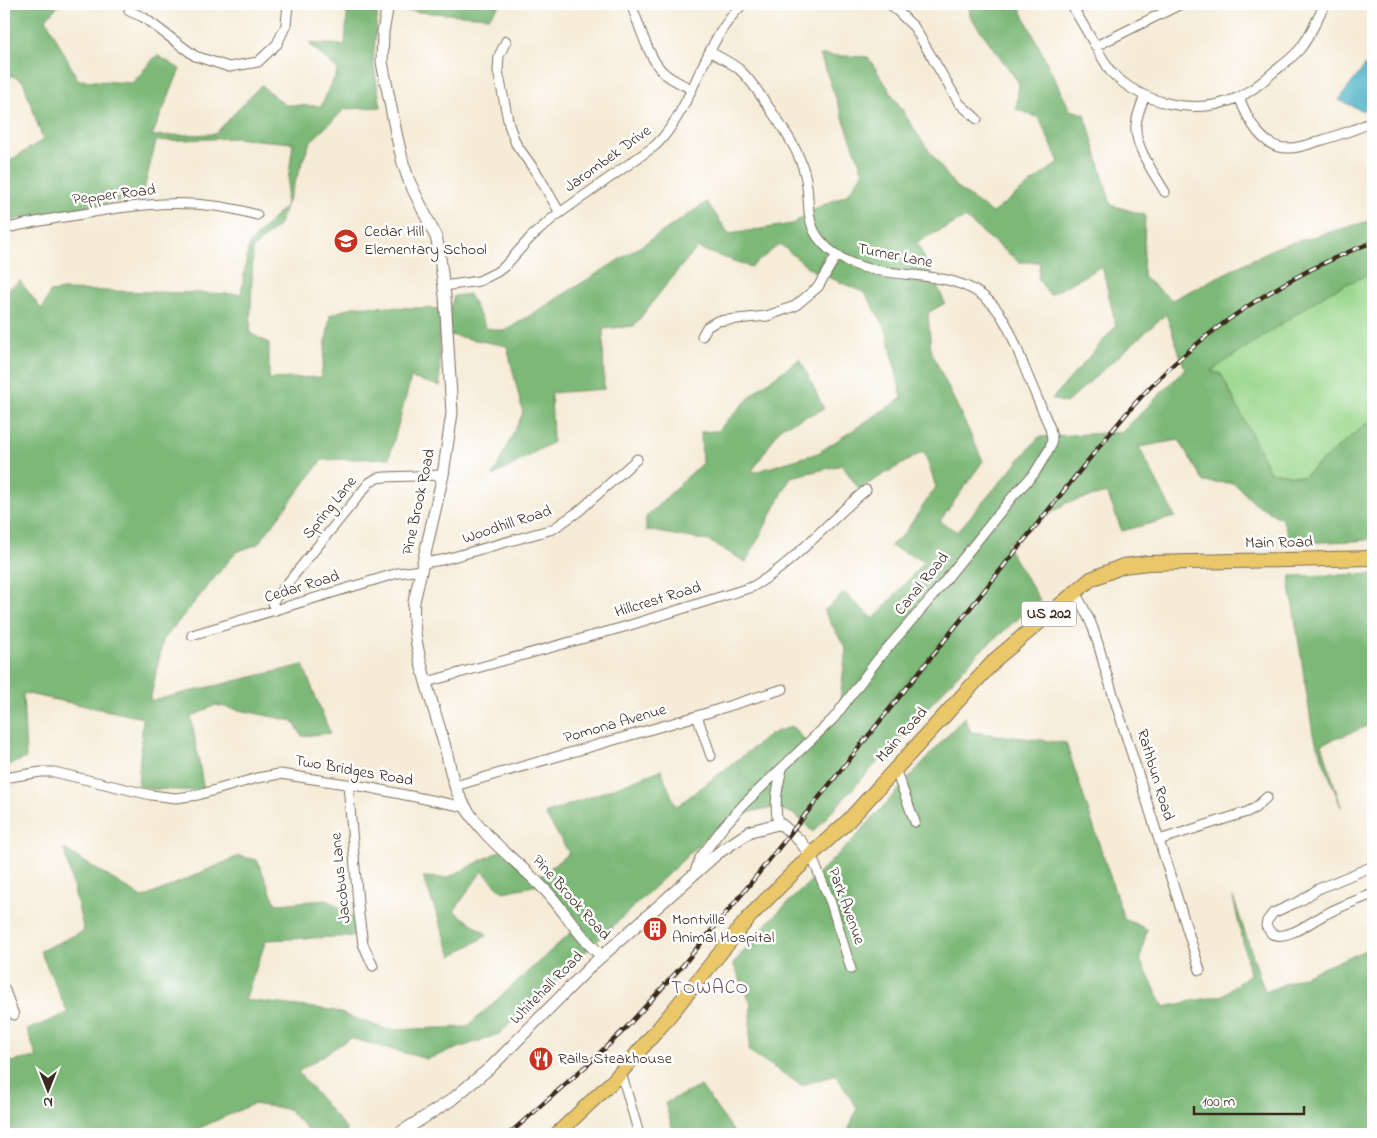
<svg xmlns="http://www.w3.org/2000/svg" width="1377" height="1138" viewBox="0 0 1377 1138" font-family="'Indie Flower',sans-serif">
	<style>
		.green { fill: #9ad78b; stroke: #6a8054 }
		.forest { fill: #7bb877; stroke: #5b714a; fill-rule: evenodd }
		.water { fill: #46afc5; stroke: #406c72 }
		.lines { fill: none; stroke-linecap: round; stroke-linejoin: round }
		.minor-casing { stroke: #7c6e5e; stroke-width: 11 }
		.tertiary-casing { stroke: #7c6e5e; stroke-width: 13 }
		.primary-casing { stroke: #7c6e5e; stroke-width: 16 }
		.minor { stroke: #fff; stroke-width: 9 }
		.tertiary { stroke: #fff; stroke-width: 11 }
		.primary { stroke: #eac769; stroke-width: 14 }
		.rail-casing { stroke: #3b2a1e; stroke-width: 4.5 }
		.rail { stroke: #fff; stroke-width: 2.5; stroke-dasharray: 8; stroke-linecap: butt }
		.labels { text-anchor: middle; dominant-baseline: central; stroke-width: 5; stroke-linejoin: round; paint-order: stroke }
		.shield { fill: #fff; stroke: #766a62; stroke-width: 1 }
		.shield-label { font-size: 15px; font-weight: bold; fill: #3b2a1e }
		.street-label { font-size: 16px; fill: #3b2a1e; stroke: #fff }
		.poi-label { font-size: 16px; fill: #3b2a1e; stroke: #fff; text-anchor: start }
		.quarter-label { font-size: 19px; letter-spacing: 1px; fill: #6e4f5b; stroke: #fff }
	</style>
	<rect width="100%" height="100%" fill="#fff"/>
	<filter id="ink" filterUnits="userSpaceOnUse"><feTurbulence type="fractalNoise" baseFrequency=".02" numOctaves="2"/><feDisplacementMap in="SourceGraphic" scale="10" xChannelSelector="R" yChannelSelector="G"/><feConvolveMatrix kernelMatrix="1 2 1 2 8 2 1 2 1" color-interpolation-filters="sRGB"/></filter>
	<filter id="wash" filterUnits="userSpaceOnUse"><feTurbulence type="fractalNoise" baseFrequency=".0096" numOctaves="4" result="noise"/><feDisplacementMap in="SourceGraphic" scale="20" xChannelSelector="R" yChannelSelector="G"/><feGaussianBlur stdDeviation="1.12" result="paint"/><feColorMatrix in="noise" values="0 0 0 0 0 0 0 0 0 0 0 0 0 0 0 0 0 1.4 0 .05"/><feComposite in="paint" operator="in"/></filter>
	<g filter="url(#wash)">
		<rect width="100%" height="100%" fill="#f5ebd6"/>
		<!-- green -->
		<path class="green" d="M1373 272V421L1366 424 1303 477 1270 472 1221 374 1210 371 1329 292Z"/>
		<!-- forest -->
		<path class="forest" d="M4 4H60L46 19 78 80 132 83 157 55 180 69 152 136 215 134 261 85 285 105 321 106 338 70 308 43 345 45 348 4H501L489 17 378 9 373 62 381 107 345 109 310 142 279 225 253 248 250 333 269 343V379L321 377 330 315 355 306 450 309 454 296 469 294 486 328 505 331 641 246 707 202 729 234 792 224 819 207 848 194 863 172 820 55 868 57 922 141 955 186 992 213 1059 162 1039 118 1016 109 1019 83 970 16 969 4H1018L1070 110 1085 114 1111 205 1145 215 1143 277 1172 300 1277 247 1373 220V272L1329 292 1211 371 1221 374 1270 472 1303 477 1366 424 1373 421V539L1356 541 1290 543 1283 520 1253 502 1234 483 1204 482 1179 440 1139 447 1175 517 1122 531 1107 493 1066 503 1006 545 1040 600 977 654 813 832C807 827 800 818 793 814 762 798 732 821 707 837L499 1034 427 1059 350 1038 298 1072 347 1130 345 1134H312L288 1109 253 1104 195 1130 192 1134H4V1063L37 1057 27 1030 68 1013 40 951 84 931 64 849 143 898 239 856 257 860 276 904 327 900 355 918 359 936 266 940 245 1000 332 1010 388 1030 467 1027 578 926 539 885 503 892 482 871 454 911 488 935 452 956 423 877 447 878 502 850 535 880 569 853 545 814 661 770 676 807 771 734 792 726 807 743 839 710 846 649 824 611 844 593 874 619 925 561 890 546 904 534 936 487 924 451 859 489 842 465 791 477 746 562 709 541 646 530V517L702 463 701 432 717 431 758 389 800 359 824 409 781 427 751 473 818 453 902 398 886 328 865 293 810 269 780 244 751 267 697 248 673 276 634 326 603 329 604 389 551 393 553 442 493 476 523 413 507 346 439 333 440 386 411 378 389 458 322 460 258 544 236 552 163 640 150 701 303 665 330 733 302 736 293 721 215 705 191 717 204 791 152 789 138 785 143 718 23 693 26 758 6 766 4 759V292L20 281 42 310 50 292 64 290 241 294 249 244 285 206 293 143 234 138 156 141 142 197 20 218 4 223V164L43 140 23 81 4 72ZM965 218 1019 262H1040L1038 279 1050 295 1102 266 1116 326 1052 399 1066 403 1166 314 1185 369 1122 432 1039 437 957 532 940 521 983 461 931 351 928 313 945 303 917 242Z
			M1373 574V724L1322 744 1341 807 1313 734 1290 586 1291 576Z
			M965 716V719L971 732 1066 743 1124 919 1147 929 1140 960 1164 1007 1223 995 1250 974 1233 897 1265 992 1373 947V1134H847L857 1108 836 1075 801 1085 749 1051 751 1003 733 964 768 922 851 842Z
			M701 1086 735 1134H674L665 1103Z"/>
		<!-- water -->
		<path class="water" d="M1373 55V100L1363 111 1339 100Z"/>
	</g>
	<g filter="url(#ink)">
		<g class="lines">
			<defs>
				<path id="minor" d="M631 4C639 24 649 60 664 73 672 80 682 84 691 89
					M890 4 914 27 959 103 977 119
					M1071 4 1110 71C1142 104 1196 117 1239 97 1253 91 1264 80 1276 70 1284 64 1292 58 1299 50 1310 37 1317 19 1325 4
					M129 11 143 17 195 56 229 67 258 62 277 44 286 25 288 4
					M506 41 499 56 498 71 509 125 516 144 538 175 560 213
					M1096 46 1181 4
					M1145 96C1141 105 1137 115 1136 125 1134 146 1155 175 1165 192
					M1239 97C1247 118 1262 150 1289 148 1300 148 1312 143 1323 140 1340 134 1357 130 1373 121
					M4 229C30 222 56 218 83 214 144 203 197 197 257 215
					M444 286 479 281 497 272 505 266 531 237 554 217 656 145C694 107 703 41 743 4
					M702 336 707 327 717 321 767 316 795 306 818 287 836 256
					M423 563 442 560 553 529 579 511 637 459
					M1075 593C1092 620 1097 638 1105 669L1200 970
					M274 611 273 601 369 483 377 478 385 477 443 475
					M192 635 398 573 421 570
					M427 682 624 627 752 587C795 563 828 521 866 490
					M697 716 711 756
					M895 769 915 822
					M4 778 41 772H54L151 795 176 798 198 795 257 778 280 774 366 787 465 807
					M348 784 359 915 363 944 373 966
					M455 786 697 716 783 689
					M778 824C774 804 777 789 782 769
					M1159 840 1247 812 1255 808 1267 797
					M811 855 831 903 851 969
					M1373 866 1318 889 1302 900 1273 913 1267 921 1266 926 1272 934C1288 941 1311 921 1326 914 1341 906 1357 900 1373 894
					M694 874 700 858 724 826 744 804 834 718 878 659 932 597 1013 496 1034 474 1050 448 1052 439 1050 428C1042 409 1033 389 1025 369 1016 347 1008 319 990 302 945 257 862 293 820 240 804 221 811 198 805 175 799 150 784 130 770 109 760 95 752 81 740 70 731 62 720 58 711 52
					M4 988 14 1015
					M621 1072 639 1134"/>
				<path id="tertiary" d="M388 4 383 32 382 62 396 133 403 163 409 181 436 237 439 250 445 296 452 413 443 475 414 602C410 645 434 705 445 747 450 765 452 785 462 801 482 838 519 862 548 893 566 913 581 939 602 956
					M398 1134 450 1101 491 1067 592 965 718 853 751 831 778 824 782 825 800 841 811 855"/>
				<path id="primary" d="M557 1134 614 1080 660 1027 751 915 811 855 848 821 997 658 1091 579 1123 566 1148 563 1373 558"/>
			</defs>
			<!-- minor casing -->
			<use href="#minor" class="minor-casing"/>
			<!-- tertiary casing -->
			<use href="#tertiary" class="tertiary-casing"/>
			<!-- primary casing -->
			<use href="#primary" class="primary-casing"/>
			<!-- minor -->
			<use href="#minor" class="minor"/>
			<!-- tertiary -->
			<use href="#tertiary" class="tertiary"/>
			<!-- primary -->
			<use href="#primary" class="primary"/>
			<defs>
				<path id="rail" d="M509 1134 586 1066 624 1030 683 965 746 889 1086 463C1104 441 1121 419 1140 398 1203 329 1286 275 1373 242"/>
			</defs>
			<!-- rail casing -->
			<use href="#rail" class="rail-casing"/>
			<!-- rail -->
			<use href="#rail" class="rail"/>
		</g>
	</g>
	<!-- icons -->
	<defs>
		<symbol id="school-disc" viewBox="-11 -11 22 22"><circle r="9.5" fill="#c8321e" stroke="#fff"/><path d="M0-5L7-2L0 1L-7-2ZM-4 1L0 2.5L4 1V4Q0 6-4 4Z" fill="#fff"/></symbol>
		<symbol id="building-disc" viewBox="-11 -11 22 22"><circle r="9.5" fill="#c8321e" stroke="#fff"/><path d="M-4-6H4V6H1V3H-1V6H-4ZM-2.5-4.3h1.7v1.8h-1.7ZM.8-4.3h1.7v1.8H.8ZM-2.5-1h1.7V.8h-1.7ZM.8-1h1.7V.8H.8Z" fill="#fff"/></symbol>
		<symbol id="restaurant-disc" viewBox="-11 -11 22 22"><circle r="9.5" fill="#c8321e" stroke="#fff"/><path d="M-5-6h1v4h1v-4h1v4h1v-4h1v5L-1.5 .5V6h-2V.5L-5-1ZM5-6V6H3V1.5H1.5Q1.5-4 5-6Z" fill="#fff"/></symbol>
	</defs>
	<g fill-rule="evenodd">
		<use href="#school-disc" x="332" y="227" width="28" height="28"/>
		<use href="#building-disc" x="641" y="915" width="28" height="28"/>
		<use href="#restaurant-disc" x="527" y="1045" width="28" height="28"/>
	</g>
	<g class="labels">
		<!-- shield labels -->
		<rect class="shield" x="1021.5" y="601.5" width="55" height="25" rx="4"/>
		<g class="shield-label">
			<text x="1049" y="614">US 202</text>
		</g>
		<!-- street labels -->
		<g class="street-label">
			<text transform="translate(608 159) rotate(-36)">Jarombek Drive</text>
			<text transform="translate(114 195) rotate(-7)">Pepper Road</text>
			<text transform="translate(895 256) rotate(11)">Turner Lane</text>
			<text transform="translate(419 502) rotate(-78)">Pine Brook Road</text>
			<text transform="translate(330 508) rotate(-51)">Spring Lane</text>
			<text transform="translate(507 525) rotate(-18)">Woodhill Road</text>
			<text transform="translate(1279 543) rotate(-1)">Main Road</text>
			<text transform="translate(922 584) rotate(-51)">Canal Road</text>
			<text transform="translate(302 587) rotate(-17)">Cedar Road</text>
			<text transform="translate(658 600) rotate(-17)">Hillcrest Road</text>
			<text transform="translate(615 724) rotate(-16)">Pomona Avenue</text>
			<text transform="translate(902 735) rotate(-48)">Main Road</text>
			<text transform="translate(354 771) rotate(10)">Two Bridges Road</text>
			<text transform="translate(1155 775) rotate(73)">Rathbun Road</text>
			<text transform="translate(341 878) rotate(-96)">Jacobus Lane</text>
			<text transform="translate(571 898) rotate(48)">Pine Brook Road</text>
			<text transform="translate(846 906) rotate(70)">Park Avenue</text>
			<text transform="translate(547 988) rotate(-45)">Whitehall Road</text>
		</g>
		<!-- poi labels -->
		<g class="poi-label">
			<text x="364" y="232">Cedar Hill<tspan x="364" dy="18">Elementary School</tspan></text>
			<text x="672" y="920">Montville<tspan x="672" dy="18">Animal Hospital</tspan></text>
			<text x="558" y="1059">Rails Steakhouse</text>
		</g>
		<!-- quarter labels -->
		<g class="quarter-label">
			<text x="710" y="988">TOWACO</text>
		</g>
	</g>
	<!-- margin -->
	<rect width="1377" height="1138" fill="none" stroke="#fff" stroke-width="20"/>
	<!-- north arrow -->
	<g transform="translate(48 1090) rotate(180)" stroke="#ffffff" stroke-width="4" paint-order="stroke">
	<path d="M0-4L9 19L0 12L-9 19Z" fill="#3b2a1e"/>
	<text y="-8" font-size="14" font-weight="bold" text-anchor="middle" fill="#3b2a1e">N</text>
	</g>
	<!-- scale -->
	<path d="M1194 1106v8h110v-8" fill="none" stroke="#3b2a1e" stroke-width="2.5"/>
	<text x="1202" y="1106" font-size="15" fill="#3b2a1e" stroke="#ffffff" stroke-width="4" paint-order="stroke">100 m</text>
</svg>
